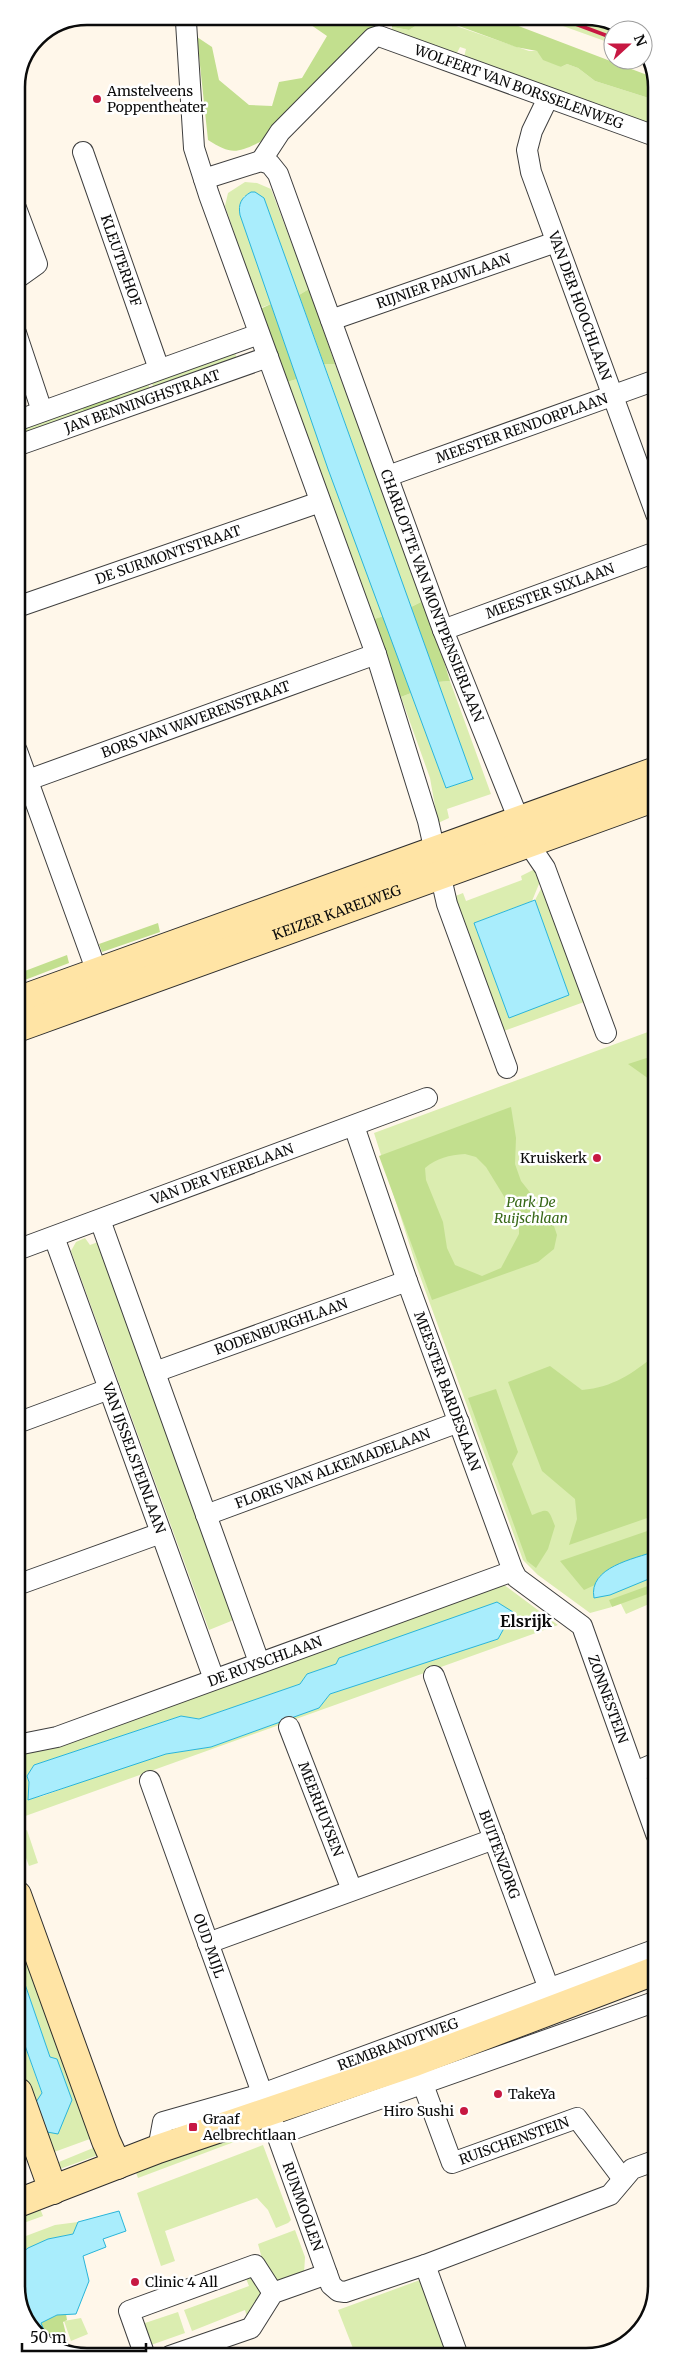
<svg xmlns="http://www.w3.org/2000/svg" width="673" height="2373" viewBox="0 0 673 2373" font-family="Merriweather,serif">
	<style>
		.green { fill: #dbedb0; fill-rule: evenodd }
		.forest { fill: #c2df8e; fill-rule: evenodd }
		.water { fill: #a9edfc; stroke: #29b5d9 }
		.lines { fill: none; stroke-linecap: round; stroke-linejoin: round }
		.street-casing { stroke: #3e3e3e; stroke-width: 22 }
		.secondary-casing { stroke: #2d2d2d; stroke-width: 30 }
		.street { stroke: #fff; stroke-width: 20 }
		.secondary { stroke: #ffe4a5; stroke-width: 28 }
		.rail { stroke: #c71842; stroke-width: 4 }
		.poi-dot { fill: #c71842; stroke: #fff; stroke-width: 2 }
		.labels { text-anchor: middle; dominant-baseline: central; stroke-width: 5; stroke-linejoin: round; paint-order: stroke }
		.street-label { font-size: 14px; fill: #0b0b0b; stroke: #fff }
		.poi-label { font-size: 14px; fill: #0b0b0b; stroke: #fff; text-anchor: start }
		.park-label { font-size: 14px; font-style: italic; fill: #376817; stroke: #fff }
		.quarter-label { font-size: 16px; font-weight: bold; fill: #0b0b0b; stroke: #fff }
		.rim { fill: none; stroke: #0b0b0b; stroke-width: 2.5 }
	</style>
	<rect width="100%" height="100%" fill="#fff7ea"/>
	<!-- green -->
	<path class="green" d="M430 17 529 51H537L561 67 567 64 578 68 595 81 655 100V127L464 57 466 49 460 47 456 55 391 31 392 27 409 30Z
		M538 17H595L624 30H613V44Z
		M245 182 257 183 271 189 309 289 299 295 264 198 244 196 239 208 241 217 271 304 260 308 225 206 228 193Z
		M16 235 26 260 16 263Z
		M235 352 237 360 155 391 151 381Z
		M324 364H335L425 600 411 607Z
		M297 379 384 616 371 620 287 382Z
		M148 383 151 392 122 402 119 394Z
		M82 407 86 416 16 441V431Z
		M450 681 491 794 447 809 449 818 438 823 430 778 401 697 411 693 446 788 473 779 438 682Z
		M537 868 541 879 532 901 474 923 509 1017 569 995 535 900 544 883 584 1002 504 1031 453 897 463 893 466 901 522 880 521 876Z
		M656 1029V1601L626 1614 620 1602 611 1606 612 1607 590 1613 538 1575 523 1560 416 1265 374 1133Z
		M85 1238 90 1245 98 1242 236 1619 209 1630 71 1251 76 1242Z
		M503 1584 558 1625 17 1819V1741ZM510 1616 498 1639 330 1694 319 1708 211 1747 166 1754 100 1775 43 1796 28 1799 29 1781 27 1776 34 1765 181 1716 199 1719 300 1684 307 1674 336 1664Z
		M27 1830 38 1863 29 1866 17 1834Z
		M17 1911 98 2136 46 2155 18 2075V2026L42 2094 47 2132 57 2059 50 2057 17 1961Z
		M261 2125 266 2130 138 2178 135 2170Z
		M263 2145 291 2220 288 2223 276 2228 268 2210 257 2198 165 2231 175 2261 161 2266 137 2193Z
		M98 2146 101 2154 57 2170 54 2164Z
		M39 2206 43 2216 18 2225V2214Z
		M78 2222 73 2234 48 2239 18 2255V2239L55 2225Z
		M295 2230 305 2257 304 2274 286 2281 275 2280 264 2266 258 2244Z
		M251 2275 264 2292 248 2321 245 2310 192 2331 184 2310 249 2286 245 2276Z
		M420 2280 449 2356H356L338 2310Z
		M178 2312 185 2333 151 2345 142 2324Z
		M81 2318 88 2334 71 2341 64 2321Z"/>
	<!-- forest -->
	<path class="forest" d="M298 16 377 17 376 27 260 142C236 154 230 154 208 140L197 37 212 47 219 80 249 105 272 106 279 82 302 78 327 36Z
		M392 17H495L655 78V100L595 81 578 68 567 64 561 67 543 60 537 51 516 47 440 19 430 17 409 30 392 27Z
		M309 289 335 364H324L299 295Z
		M271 304 297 379 287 382 260 309Z
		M119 394 122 402 86 416 82 407Z
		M425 600 450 681 438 682 411 607Z
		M384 616 411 693 401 697 371 620Z
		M158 923 160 932 102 952 99 944Z
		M67 955 69 963 17 983V974Z
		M656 1055V1084L628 1064Z
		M511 1107 516 1138 515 1164 521 1181 552 1220 557 1235 554 1249 538 1262 432 1300 379 1156ZM465 1154 476 1157 486 1167 519 1221V1234L501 1268 482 1276 455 1265 447 1248 443 1222 426 1180 425 1168C437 1158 449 1155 465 1154Z
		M656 1355V1515L569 1545 577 1519 575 1499 542 1471 508 1382 550 1366 582 1390C614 1387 631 1374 656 1355Z
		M496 1389 518 1452 512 1464 532 1515C549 1508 548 1508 555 1526L548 1549 536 1568 527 1561 468 1398Z
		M656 1528V1551L623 1563 599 1576 597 1584 584 1590 560 1561Z
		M656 1583V1591L612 1607 609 1600Z
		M66 2314 67 2320 63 2322 70 2350 68 2351 49 2342 40 2323 57 2315Z"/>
	<!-- water -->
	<path class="water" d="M251 192H255L264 198 473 779 446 788 328 469 240 215C238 204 241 198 251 192Z
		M535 900 569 995 509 1018 474 923Z
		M656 1551V1576L610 1595 594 1598C588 1567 634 1559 656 1551Z
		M497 1602 513 1612 498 1639 330 1694 319 1708 211 1747 166 1754 28 1800 29 1782 27 1776 34 1765 181 1716 199 1719 300 1684 307 1674 336 1664 339 1658Z
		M17 1961 50 2057 57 2059 72 2100 58 2134 47 2132 36 2102 42 2093 18 2026Z
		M119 2211 126 2231 103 2239 106 2247 83 2256 89 2281 76 2314 57 2315 41 2323 49 2342 40 2339 18 2300V2263L21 2254 28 2248 48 2239 73 2234 78 2222Z"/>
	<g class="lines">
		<defs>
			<g id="street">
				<path d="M182 16 186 22 194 148 209 195 376 654 428 821 447 904 507 1068"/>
				<path id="s1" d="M548 98 532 131 527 150 531 172 656 514"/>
				<path id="s2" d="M83 152 159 369"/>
				<path id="s3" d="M261 161 280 132 373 38 379 36 655 136"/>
				<path id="s4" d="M204 179 261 161 270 164 278 174 443 630 528 843 545 868 606 1033"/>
				<path d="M16 208 37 264 16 279"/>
				<path id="s5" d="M331 320 556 242"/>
				<path d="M16 333 42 411"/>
				<path d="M16 421 259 334"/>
				<path id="s6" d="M16 446 268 357"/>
				<path id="s7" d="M388 476 656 380"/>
				<path id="s8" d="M17 607 320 502"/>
				<path id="s9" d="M443 630 656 552"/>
				<path d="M17 751 97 972"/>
				<path id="s10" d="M17 784 376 654"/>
				<path id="s11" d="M354 1126 407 1281 513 1571 517 1578 582 1626 656 1834"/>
				<path d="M100 1220 259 1662"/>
				<path id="s12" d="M54 1237 214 1679"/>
				<path id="s13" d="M17 1250 427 1098"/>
				<path id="s14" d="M155 1372 407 1281"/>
				<path d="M17 1423 109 1389"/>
				<path id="s15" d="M206 1515 459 1422"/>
				<path d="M17 1585 161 1533"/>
				<path id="s16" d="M434 1676 553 2000"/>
				<path id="s17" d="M289 1727 352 1890"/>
				<path id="s18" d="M17 1745 57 1737 513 1571"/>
				<path d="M635 1772 656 1763"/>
				<path id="s19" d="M150 1781 331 2285 338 2291 345 2292 425 2265 458 2356"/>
				<path d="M208 1943 494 1839"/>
				<path id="s20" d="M418 2071 452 2163 577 2118 623 2179"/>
				<path d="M277 2135 657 2001"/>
				<path id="s21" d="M158 2149 163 2122 262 2094 657 1949"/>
				<path d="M425 2265 610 2195 632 2169 657 2160"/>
				<path d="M145 2356 129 2311 255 2265 273 2293"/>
				<path d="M170 2356 251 2328 273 2293 327 2274"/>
			</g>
			<g id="secondary">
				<path d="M17 1001 656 771"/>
				<path id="s22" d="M17 1028 656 797"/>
				<path d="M17 1895 106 2141 117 2165"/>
				<path d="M18 2092 53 2190"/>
				<path d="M18 2203 158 2149 415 2062 657 1970"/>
			</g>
		</defs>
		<!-- street casing -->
		<use href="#street" class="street-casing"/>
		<!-- secondary casing -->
		<use href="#secondary" class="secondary-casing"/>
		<!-- street -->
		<use href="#street" class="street"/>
		<!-- secondary -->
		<use href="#secondary" class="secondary"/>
		<!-- rail -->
		<path class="rail" d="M557 17 613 38"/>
	</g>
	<!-- markers -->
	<g class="poi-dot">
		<circle cx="97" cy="99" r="5"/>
		<circle cx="597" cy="1158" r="5"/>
		<circle cx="498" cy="2094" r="5"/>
		<circle cx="464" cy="2111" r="5"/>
		<rect x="188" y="2122" width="10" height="10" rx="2.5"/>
		<circle cx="135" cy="2282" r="5"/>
	</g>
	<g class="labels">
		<!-- street labels -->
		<g class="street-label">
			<text stroke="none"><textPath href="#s3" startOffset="322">WOLFERT VAN BORSSELENWEG</textPath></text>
			<text stroke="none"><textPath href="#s2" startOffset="115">KLEUTERHOF</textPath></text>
			<text stroke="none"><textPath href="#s5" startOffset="119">RIJNIER PAUWLAAN</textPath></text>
			<text stroke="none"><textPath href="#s1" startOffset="221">VAN DER HOOCHLAAN</textPath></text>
			<text stroke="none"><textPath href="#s6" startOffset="134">JAN BENNINGHSTRAAT</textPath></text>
			<text stroke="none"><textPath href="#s7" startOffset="142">MEESTER RENDORPLAAN</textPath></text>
			<text stroke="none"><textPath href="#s8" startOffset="160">DE SURMONTSTRAAT</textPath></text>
			<text stroke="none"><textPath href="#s9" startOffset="114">MEESTER SIXLAAN</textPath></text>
			<text stroke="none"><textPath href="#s4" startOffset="531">CHARLOTTE VAN MONTPENSIERLAAN</textPath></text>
			<text stroke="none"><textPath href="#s10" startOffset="190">BORS VAN WAVERENSTRAAT</textPath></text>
			<text stroke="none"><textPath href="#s22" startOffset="340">KEIZER KARELWEG</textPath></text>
			<text stroke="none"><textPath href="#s13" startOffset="219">VAN DER VEERELAAN</textPath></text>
			<text stroke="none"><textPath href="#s14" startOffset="134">RODENBURGHLAAN</textPath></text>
			<text stroke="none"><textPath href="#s11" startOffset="281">MEESTER BARDESLAAN</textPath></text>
			<text stroke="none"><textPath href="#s12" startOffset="235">VAN IJSSELSTEINLAAN</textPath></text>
			<text stroke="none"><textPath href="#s15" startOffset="135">FLORIS VAN ALKEMADELAAN</textPath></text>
			<text stroke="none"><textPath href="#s18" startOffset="262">DE RUYSCHLAAN</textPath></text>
			<text stroke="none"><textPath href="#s11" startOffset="639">ZONNESTEIN</textPath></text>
			<text stroke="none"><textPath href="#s17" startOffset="88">MEERHUYSEN</textPath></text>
			<text stroke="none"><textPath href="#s16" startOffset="190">BUITENZORG</textPath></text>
			<text stroke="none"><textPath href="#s19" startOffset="175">OUD MIJL</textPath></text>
			<text stroke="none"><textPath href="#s21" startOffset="275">REMBRANDTWEG</textPath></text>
			<text stroke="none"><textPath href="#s20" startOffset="164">RUISCHENSTEIN</textPath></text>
			<text stroke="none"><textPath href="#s19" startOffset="452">RUNMOOLEN</textPath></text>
		</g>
		<!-- poi labels -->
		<g class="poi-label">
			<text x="107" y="91">Amstelveens<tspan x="107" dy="16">Poppentheater</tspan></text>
			<text x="587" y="1158" text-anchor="end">Kruiskerk</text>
			<text x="508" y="2094">TakeYa</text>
			<text x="454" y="2111" text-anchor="end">Hiro Sushi</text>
			<text x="203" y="2119">Graaf<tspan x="203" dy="16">Aelbrechtlaan</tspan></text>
			<text x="145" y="2282">Clinic 4 All</text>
		</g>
		<!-- park labels -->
		<g class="park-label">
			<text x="531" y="1202">Park De<tspan x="531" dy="16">Ruijschlaan</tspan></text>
		</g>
		<!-- quarter labels -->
		<g class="quarter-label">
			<text x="526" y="1621">Elsrijk</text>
		</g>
	</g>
	<!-- crop -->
	<path d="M0 0H673V2373H0ZM87 25H586A62 62 0 0 1 648 87V2286A62 62 0 0 1 586 2348H87A62 62 0 0 1 25 2286V87A62 62 0 0 1 87 25Z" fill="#fff" fill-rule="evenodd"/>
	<path class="rim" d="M87 25H586A62 62 0 0 1 648 87V2286A62 62 0 0 1 586 2348H87A62 62 0 0 1 25 2286V87A62 62 0 0 1 87 25Z"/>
	<!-- north arrow -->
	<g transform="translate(628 45) rotate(69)"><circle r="24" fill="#ffffff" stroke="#9d9d9d"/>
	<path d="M0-4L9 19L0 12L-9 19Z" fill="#c71842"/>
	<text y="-8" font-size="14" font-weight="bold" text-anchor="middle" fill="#0b0b0b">N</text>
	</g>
	<!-- scale -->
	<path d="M22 2343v8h124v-8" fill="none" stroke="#0b0b0b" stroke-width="2.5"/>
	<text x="30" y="2343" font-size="15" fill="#0b0b0b" stroke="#ffffff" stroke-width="4" paint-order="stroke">50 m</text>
</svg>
